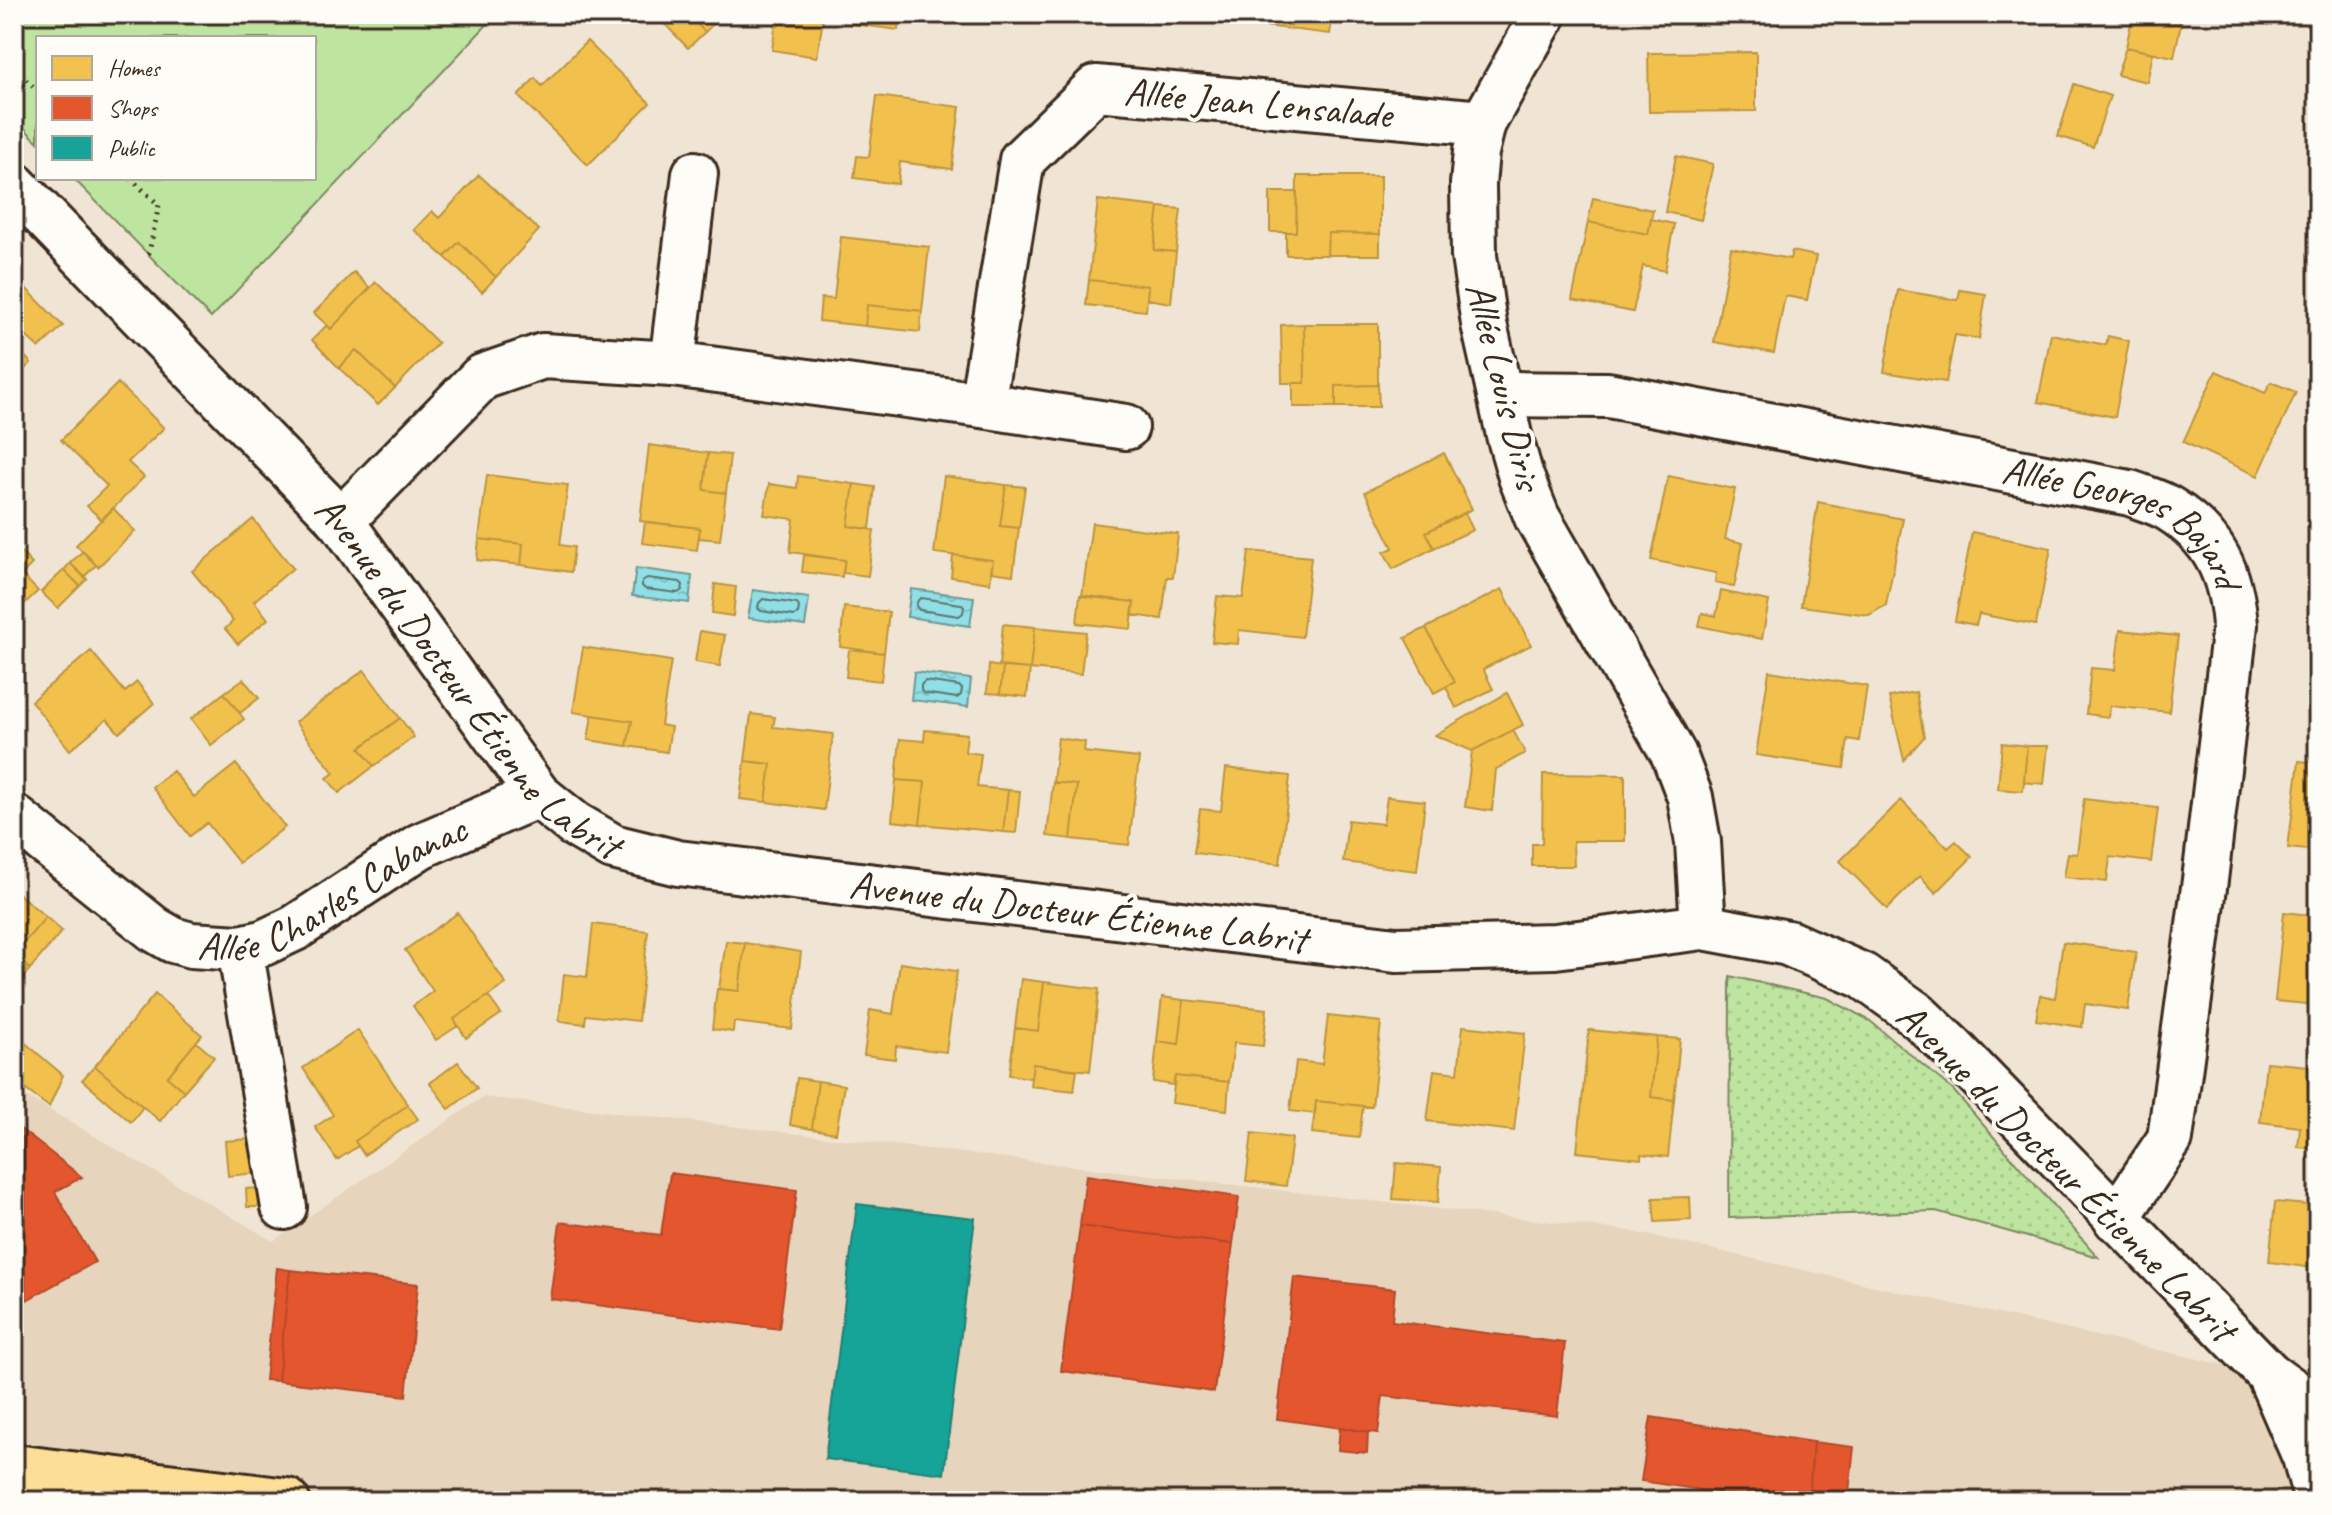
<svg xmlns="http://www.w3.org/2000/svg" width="2332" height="1515" viewBox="0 0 2332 1515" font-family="Caveat,sans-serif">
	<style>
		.built { fill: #e6d4bc }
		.grass { fill: url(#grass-dots); stroke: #7c885f; stroke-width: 2 }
		.park { fill: #bee5a0; stroke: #7c885f; stroke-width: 2 }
		.water { fill: url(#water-ripples); stroke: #6d9796; stroke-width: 2 }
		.homes { fill: #f2c14e; stroke: #bb9440; stroke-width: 2 }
		.shops { fill: #e4572e; stroke: #b14a29; stroke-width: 2 }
		.public { fill: #17a398; stroke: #227f73; stroke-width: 2 }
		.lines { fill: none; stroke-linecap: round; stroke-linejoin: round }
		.shore { stroke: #5d736e; stroke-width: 2 }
		.minor-casing { stroke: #3b2a1e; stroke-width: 50 }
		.major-casing { stroke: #3b2a1e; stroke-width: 50 }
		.path { stroke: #3b2a1e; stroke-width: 5; stroke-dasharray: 2 6; stroke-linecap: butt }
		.minor { stroke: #fdfcf7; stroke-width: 44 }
		.major { stroke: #fdde96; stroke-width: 44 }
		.labels { text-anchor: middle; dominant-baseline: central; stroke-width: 8; stroke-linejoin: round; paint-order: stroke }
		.street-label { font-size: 40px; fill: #3b2a1e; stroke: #fdfcf7 }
	</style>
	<defs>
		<pattern id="grass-dots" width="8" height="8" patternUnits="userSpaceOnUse" patternTransform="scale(2)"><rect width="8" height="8" fill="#bee5a0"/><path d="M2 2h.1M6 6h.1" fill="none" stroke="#a4c589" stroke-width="1.8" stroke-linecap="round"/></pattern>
		<pattern id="water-ripples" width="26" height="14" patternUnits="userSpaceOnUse" patternTransform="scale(2)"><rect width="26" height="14" fill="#8fe0e6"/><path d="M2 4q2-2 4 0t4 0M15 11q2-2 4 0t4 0" fill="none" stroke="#7cc0c5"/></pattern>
	</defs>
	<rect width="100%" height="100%" fill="#f0e5d4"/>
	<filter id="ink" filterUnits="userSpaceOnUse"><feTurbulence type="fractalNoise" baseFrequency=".0125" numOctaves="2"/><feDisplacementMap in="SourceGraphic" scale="16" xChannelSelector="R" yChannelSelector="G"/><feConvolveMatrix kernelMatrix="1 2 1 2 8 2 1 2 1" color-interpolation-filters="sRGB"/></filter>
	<g filter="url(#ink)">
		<!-- built -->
		<path class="built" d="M14 1089 273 1241 483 1097 1630 1231 2318 1386V1501H14Z"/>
		<!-- grass -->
		<path class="grass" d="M1730 976 1827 998 1869 1020 1953 1090 2098 1257 1936 1211 1729 1218Z"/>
		<!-- park -->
		<path class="park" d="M14 14H497L211 318 73 178H314V38H38V142L14 118Z"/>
		<!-- water -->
		<path class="water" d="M636 568 692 576 689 603 632 596Z
			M911 589 974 597 970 626 907 617Z
			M753 590 809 598 805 626 748 618Z
			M914 672 971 679 968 707 911 700Z"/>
		<!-- homes -->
		<path class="homes" d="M655 14H687L705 32 688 48Z
			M687 14H723L705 32Z
			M777 14H794L823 19 817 57 772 50Z
			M852 14H900L898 30 851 24Z
			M1247 14H1266L1264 26 1246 24Z
			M1266 14H1333L1330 34 1264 26Z
			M2133 14H2183L2174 57 2126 47Z
			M587 41 650 103 588 165 518 96 535 78 542 86Z
			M2126 47 2153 53 2147 82 2117 75Z
			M1756 52V111L1649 112 1648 53Z
			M2074 84 2110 96 2093 147 2058 136Z
			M877 96 960 107 952 169 900 162 898 184 854 178 857 156 869 157Z
			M1676 156 1713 164 1701 220 1665 212Z
			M479 175 539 230 496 277 459 242 445 257 414 230 432 211 439 218Z
			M1297 176H1380V234L1328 233 1327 255H1286V232H1296Z
			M1270 192H1297L1296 232H1270Z
			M1593 198 1653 210 1648 234 1588 222Z
			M1098 200 1159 207 1154 250 1176 252 1171 303 1147 299 1148 286 1089 280Z
			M1159 207 1181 209 1176 252 1154 250Z
			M1651 219 1674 224 1665 271 1643 266 1633 312 1572 300 1588 222 1648 234Z
			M1328 233 1380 234V255H1327Z
			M841 237 929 247 922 311 867 305 865 326 819 321 821 298 834 299Z
			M459 242 496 277 482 292 445 257Z
			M1731 248 1790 259 1792 251 1816 256 1807 300 1785 296 1774 353 1714 342Z
			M354 272 370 288 331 329 314 313Z
			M14 276 63 326 39 348 26 336 15 346 31 363 14 379Z
			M1089 280 1148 286 1146 311 1086 305Z
			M376 282 438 343 395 388 356 350 339 368 312 340 327 325 331 329Z
			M1898 290 1958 300 1960 290 1986 294 1979 339 1955 335 1946 382 1884 372Z
			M867 305 922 311 920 332 865 326Z
			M1304 324H1378V385L1336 386V407H1293V383H1305Z
			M1304 324 1305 383H1282L1281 325Z
			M2051 334 2106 345 2108 336 2129 341 2115 417 2038 402Z
			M356 350 395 388 378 405 339 368Z
			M2216 371 2265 393 2271 382 2296 392 2258 476 2183 442Z
			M118 383 164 428 128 462 144 477 102 520 87 506 107 486 61 440Z
			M1378 385 1379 407H1336V386Z
			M649 445 708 453 704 490 726 493 720 540 699 538 700 528 640 521Z
			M708 453 730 455 726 493 704 490Z
			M1444 453 1472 509 1426 532 1434 548 1393 569 1384 552 1393 548 1365 492Z
			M487 475 568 485 560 545 574 547 571 572 521 565 523 544 479 539Z
			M798 476 854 484 848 526 874 530 868 576 843 573 845 560 790 552 794 519 764 515 769 484 797 488Z
			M944 476 1006 485 1000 526 1019 528 1013 575 991 572 993 560 934 553Z
			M1668 476 1735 489 1725 539 1743 543 1734 587 1715 583 1716 573 1651 560Z
			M854 484 875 487 870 529 848 526Z
			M1006 485 1025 487 1019 528 1000 526Z
			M1818 502 1903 519 1886 605 1869 615 1801 606Z
			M113 508 135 531 98 567 76 545Z
			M1465 513 1473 530 1434 548 1426 532Z
			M253 519 293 568 254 601 268 619 238 644 225 629 233 621 192 571Z
			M645 522 700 528 697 550 642 543Z
			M1092 523 1178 534 1173 577H1167L1162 619 1132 615 1134 602 1082 596Z
			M1972 532 2051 548 2036 625 1979 614 1976 625 1955 621Z
			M479 539 523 544 521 565 477 560Z
			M14 545 32 564 16 580 14 578Z
			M83 551 96 565 84 577 70 563Z
			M1249 551 1311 557 1302 637 1239 630 1238 644 1212 642 1217 596 1243 598Z
			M804 555 845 560 842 577 802 572Z
			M953 555 993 560 990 583 951 577Z
			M70 563 87 579 80 586 64 570Z
			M64 570 80 586 58 608 41 592Z
			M21 574 38 591 14 614V578L16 580Z
			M715 584 736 587 733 616 712 613Z
			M1502 589 1531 645 1483 669 1493 689 1456 708 1446 687 1455 682 1426 628Z
			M1721 591 1769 601 1762 639 1699 626 1702 613 1716 616Z
			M1080 595 1134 602 1131 629 1077 623Z
			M844 607 889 612 884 653 840 647Z
			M1003 624 1035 627 1030 669 999 666Z
			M1035 627 1086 632 1081 674 1030 669Z
			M1426 628 1455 682 1434 693 1405 638Z
			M2120 630 2178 636 2169 712 2110 706 2108 717 2086 714 2091 668 2115 670Z
			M700 631 725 635 720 666 695 662Z
			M2318 636V682L2312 681Z
			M583 647 671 661 661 725 671 727 667 752 627 746 632 721 573 712Z
			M849 649 884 653 881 681 846 677Z
			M91 651 125 692 137 682 154 703 119 733 107 719 70 750 31 701Z
			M989 665 1003 667 1000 694 987 693Z
			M1003 667 1030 669 1027 697 1000 694Z
			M364 670 400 718 360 748 374 766 339 793 327 778 334 773 295 722Z
			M1769 671 1867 686 1859 741 1848 739 1844 768 1756 755Z
			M243 679 259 698 240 713 224 693Z
			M1916 692 1924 737 1904 760 1889 697Z
			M224 693 244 719 211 745 191 719Z
			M1507 693 1523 725 1472 751 1435 735Z
			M751 714 775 717 773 727 833 734 824 810 766 802 771 764 745 761Z
			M592 715 632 721 627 746 588 740Z
			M400 718 414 737 374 766 360 748Z
			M925 730 967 734 965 752 981 754 977 787 1008 790 1003 832 920 824 925 782 896 780 900 739 924 741Z
			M1513 730 1525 753 1496 769 1492 811 1465 807 1472 751Z
			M1058 738 1085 742 1084 752 1139 758 1129 845 1071 839 1077 785 1053 782Z
			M2002 743 2027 746 2023 791 1998 789Z
			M2027 746H2048L2044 784 2024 782Z
			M745 761 771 764 766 802 740 799Z
			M2299 761 2318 763V851L2288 848Z
			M236 764 285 827 239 863 207 823 190 836 152 787 173 771 194 797Z
			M1226 768 1290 776 1280 864 1194 853 1200 809 1221 811Z
			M1543 774 1625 775V841H1573L1574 866H1532V844H1542Z
			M896 780 925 782 920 824 892 821Z
			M1053 782 1077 785 1071 839 1047 836Z
			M1008 790 1020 791 1016 833 1003 832Z
			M1387 797 1425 801 1417 871 1343 862 1348 820 1383 824Z
			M2084 799 2158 808 2151 862 2110 857 2107 882 2064 877 2068 853 2077 854Z
			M1901 800 1948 848 1956 841 1972 857 1936 893 1920 876 1887 909 1840 861Z
			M14 890 46 917 14 954Z
			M2284 912 2318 916V1005L2275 1001Z
			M458 913 506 984 454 1019 458 1026 436 1040 413 1006 433 991 405 950Z
			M46 917 62 931 30 969 14 954Z
			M593 924 648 931 638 1021 586 1015 585 1024 559 1021 564 974 587 977Z
			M726 941 745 943 739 991 719 989Z
			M2063 942 2136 952 2128 1010 2085 1004 2082 1027 2036 1020 2040 995 2055 998Z
			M745 943 801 952 792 1029 734 1022 733 1032 712 1029 717 989 739 991Z
			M14 956 30 969 14 988Z
			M900 963 957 971 946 1052 896 1046 895 1059 864 1055 870 1010 893 1014Z
			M1021 979 1044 982 1038 1031 1015 1028Z
			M1044 982 1099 989 1090 1071 1033 1064 1031 1078 1009 1075 1015 1028 1038 1031Z
			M155 994 202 1035 167 1077 184 1091 160 1121 95 1066Z
			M488 996 501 1014 466 1038 454 1019Z
			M1162 997 1184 1000 1179 1044 1157 1041Z
			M1184 1000 1267 1009 1263 1046 1234 1043 1229 1082 1175 1076 1173 1085 1153 1082 1157 1041 1179 1044Z
			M1328 1016 1381 1022 1372 1107 1316 1101 1315 1114 1290 1111 1296 1061 1322 1064Z
			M1463 1026 1525 1033 1514 1131 1427 1121 1434 1070 1458 1073Z
			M358 1030 408 1105 355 1141 358 1146 337 1160 315 1127 333 1115 303 1068Z
			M1589 1030 1657 1037 1651 1097 1674 1100 1668 1157 1641 1154V1159L1577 1152Z
			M1657 1037 1680 1039 1674 1100 1651 1097Z
			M23 1041 63 1075 49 1107 14 1081V1052Z
			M196 1042 214 1057 184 1091 167 1077Z
			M458 1062 477 1088 449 1109 430 1083Z
			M2266 1062 2318 1067V1149L2298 1147 2300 1127 2260 1122Z
			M1033 1064 1077 1070 1074 1091 1030 1086Z
			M95 1066 143 1107 131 1122 82 1080Z
			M1175 1076 1229 1082 1227 1110 1172 1103Z
			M797 1078 818 1081 812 1129 790 1125Z
			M818 1081 844 1085 836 1133 812 1129Z
			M1316 1101 1363 1106 1359 1138 1312 1133Z
			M408 1105 418 1119 364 1155 355 1141Z
			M1252 1133 1292 1138 1286 1186 1246 1181Z
			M260 1138 267 1172 228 1176 225 1141Z
			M1396 1163 1441 1167 1438 1202 1393 1199Z
			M258 1188 259 1207H247L246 1189Z
			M1690 1197 1691 1220 1655 1222 1653 1198Z
			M2275 1202 2318 1206V1295H2312L2313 1268 2269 1262Z"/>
		<!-- shops -->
		<path class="shops" d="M14 1124 82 1177 55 1192 95 1262 14 1307Z
			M670 1173 797 1190 779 1329 550 1299 560 1222 661 1235Z
			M1086 1175 1239 1197 1233 1244 1080 1226Z
			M1080 1226 1233 1244 1214 1392 1061 1371Z
			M277 1268 290 1270 278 1381 265 1380Z
			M290 1270 418 1284 406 1396 278 1381Z
			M1294 1277 1395 1289 1392 1321 1565 1343 1557 1416 1383 1396 1378 1433 1277 1419Z
			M1651 1417 1813 1442 1809 1501H1775L1641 1481Z
			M1340 1427 1368 1432 1367 1453 1338 1450Z
			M1813 1442 1854 1447 1848 1501H1809Z"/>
		<!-- public -->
		<path class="public" d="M857 1204 975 1218 944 1474 825 1459Z"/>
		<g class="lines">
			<!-- shore -->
			<path class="shore" d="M647 578 680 582 683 585 682 590 678 593 645 589 642 586V581Z
				M921 598 961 604 964 607 963 613 959 616 919 610 916 606 918 600Z
				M763 599 797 604 799 607 798 614 794 616 761 611 758 608 759 603Z
				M925 681 959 686 962 689 961 695 957 698 923 693 921 690V685Z"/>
			<defs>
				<g id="minor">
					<path d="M1544 14 1483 123 1476 152 1473 184 1474 256 1484 324 1509 435 1521 477 1537 517 1674 755 1690 797 1698 842 1703 927"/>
					<path id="s1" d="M14 185 341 521 538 795 574 824 613 847 678 863 1396 950 1555 946 1703 927 1788 943 1863 976 1916 1014 1953 1049 2269 1374 2318 1409"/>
					<path d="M672 364 695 174"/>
					<path id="s2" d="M1500 394 1608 395 2130 493C2143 498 2159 502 2171 510 2215 538 2231 574 2235 625L2205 880 2170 1139 2116 1219"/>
					<path d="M982 405 1126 427"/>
					<path d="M341 521 482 377 543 356 672 364 982 405 1022 160 1096 88 1483 123"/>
					<path id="s3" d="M14 817 154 929 173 940 191 945 240 948 263 943 295 928 420 846 538 795"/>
					<path d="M240 948 284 1207"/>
					<path d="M2269 1374 2305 1457 2317 1501"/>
				</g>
				<path id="major" d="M14 1467 287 1501"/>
			</defs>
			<!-- minor casing -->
			<use href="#minor" class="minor-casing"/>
			<!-- major casing -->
			<use href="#major" class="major-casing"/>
			<!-- path -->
			<path class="path" d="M14 69 38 91
				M130 178 159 205 148 257"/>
			<!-- minor -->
			<use href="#minor" class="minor"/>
			<!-- major -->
			<use href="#major" class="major"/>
		</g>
	</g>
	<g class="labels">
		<!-- street labels -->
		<g class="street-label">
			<text transform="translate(1258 103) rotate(5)">Allée Jean Lensalade</text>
			<text transform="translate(1504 386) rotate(76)">Allée Louis Diris</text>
			<text stroke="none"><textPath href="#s2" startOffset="646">Allée Georges Bajard</textPath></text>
			<text stroke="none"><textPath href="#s1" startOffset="672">Avenue du Docteur Étienne Labrit</textPath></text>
			<text stroke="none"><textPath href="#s3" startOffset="376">Allée Charles Cabanac</textPath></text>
			<text transform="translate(1078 912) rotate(7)">Avenue du Docteur Étienne Labrit</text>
			<text transform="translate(2066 1172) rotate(45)">Avenue du Docteur Étienne Labrit</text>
		</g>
	</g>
	<!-- margin -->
	<rect width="2332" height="1515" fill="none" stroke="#fdfcf7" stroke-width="48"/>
	<rect x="24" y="24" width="2284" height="1467" fill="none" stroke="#3b2a1e" stroke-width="3" filter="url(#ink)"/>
	<!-- legend -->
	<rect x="36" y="36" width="280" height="144" fill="#fdfcf7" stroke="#afa8a0" stroke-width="2"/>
	<rect x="52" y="56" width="40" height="24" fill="#f2c14e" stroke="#afa8a0" stroke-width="2"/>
	<text x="108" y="76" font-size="24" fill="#3b2a1e">Homes</text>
	<rect x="52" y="96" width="40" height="24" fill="#e4572e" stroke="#afa8a0" stroke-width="2"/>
	<text x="108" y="116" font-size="24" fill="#3b2a1e">Shops</text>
	<rect x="52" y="136" width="40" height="24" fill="#17a398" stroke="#afa8a0" stroke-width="2"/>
	<text x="108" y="156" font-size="24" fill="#3b2a1e">Public</text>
</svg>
